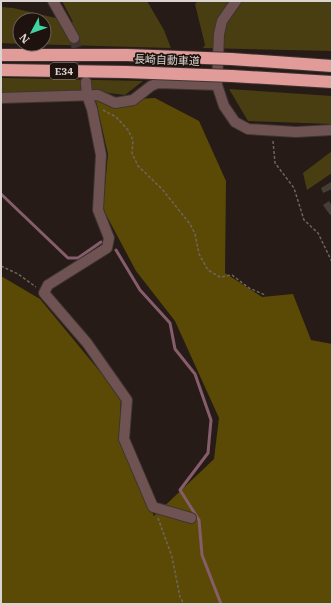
<svg xmlns="http://www.w3.org/2000/svg" width="333" height="605" viewBox="0 0 333 605" font-family="'IBM Plex Serif','Noto Sans JP',serif">
	<style>
		.green { fill: #493e11 }
		.forest { fill: #5b4a05 }
		.lines { fill: none; stroke-linecap: round; stroke-linejoin: round }
		.stream { stroke: #865d6b; stroke-width: 3 }
		.building { fill: #463e34 }
		.minor-tunnel { stroke: #413732; stroke-width: 10; stroke-dasharray: 10 5; stroke-linecap: butt }
		.minor-casing { stroke: #3f3530; stroke-width: 12 }
		.motorway-casing { stroke: #3f3530; stroke-width: 14 }
		.path { stroke: #6e6560; stroke-width: 1.5; stroke-dasharray: 3 2; stroke-linecap: butt }
		.minor { stroke: #6f5352; stroke-width: 10 }
		.motorway { stroke: #e19c9a; stroke-width: 12 }
		.motorway-bridge-casing { stroke: #3f3530; stroke-width: 14; stroke-linecap: butt }
		.motorway-bridge { stroke: #e19c9a; stroke-width: 12 }
		.labels { text-anchor: middle; dominant-baseline: central; stroke-width: 3.5; stroke-linejoin: round; paint-order: stroke }
		.shield { fill: #1d120d; stroke: #a39a96; stroke-width: 1 }
		.shield-label { font-size: 10px; font-weight: bold; fill: #dcd4d1 }
		.street-label { font-size: 11px; fill: #dcd4d1; stroke: #1d120d }
	</style>
	<rect width="100%" height="100%" fill="#261b16"/>
	<!-- green -->
	<path class="green" d="M62 1H147L164 30 171 48 28 44H44V20H20V44L1 43V7L13 8 73 22Z
		M198 1H332V51L203 48 205 45 195 4Z
		M1 78 143 81 125 95 84 90 1 93Z
		M229 89 332 96V124L248 121Z
		M332 151V173L307 190 303 173Z"/>
	<!-- forest -->
	<path class="forest" d="M155 98 199 121 226 181 225 273 262 297 293 294 311 340 332 344V604H1V276L40 299 121 397 119 439 154 516 214 459 219 418 175 321 136 271 103 209 108 154 96 101Z"/>
	<g class="lines">
		<!-- stream -->
		<path class="stream" d="M1 194 68 258H78L101 242
			M116 250 140 290 170 323 175 349 195 374 211 420 208 453 180 490 199 520 202 555 221 604"/>
	</g>
	<!-- building -->
	<path class="building" d="M331 182 332 189 323 193 321 188Z
		M329 201 332 206V214L330 215 323 205Z"/>
	<g class="lines">
		<!-- minor-tunnel -->
		<path class="minor-tunnel" d="M74 38 85 78"/>
		<defs>
			<path id="minor" d="M53 1 74 38
				M236 1 222 21 219 34 217 85 224 106 235 122 248 129 296 132 332 130
				M86 82 87 95 92 109 101 155 98 210 109 238 107 248 48 285 44 293 87 343 127 400 124 439 153 507 191 518
				M1 98 98 95 115 103 133 100 151 86 158 83 217 85"/>
			<path id="motorway" d="M1 55H127
				M231 59 332 66
				M1 70 126 72
				M232 76 332 82"/>
		</defs>
		<!-- minor casing -->
		<use href="#minor" class="minor-casing"/>
		<!-- motorway casing -->
		<use href="#motorway" class="motorway-casing"/>
		<!-- path -->
		<path class="path" d="M103 110 116 117 128 130 133 140 132 153 138 166 162 189 190 224 195 234 199 254 208 270 220 277 232 275 249 288 265 295
			M273 141 275 163 294 188 304 220 318 233 332 262
			M1 266 18 274 36 287
			M158 518 172 557 180 597 184 604"/>
		<!-- minor -->
		<use href="#minor" class="minor"/>
		<!-- motorway -->
		<use href="#motorway" class="motorway"/>
		<defs>
			<path id="motorway-bridge" d="M127 55 231 59
				M126 72 232 76"/>
		</defs>
		<!-- motorway-bridge casing -->
		<use href="#motorway-bridge" class="motorway-bridge-casing"/>
		<!-- motorway-bridge -->
		<use href="#motorway-bridge" class="motorway-bridge"/>
	</g>
	<g class="labels">
		<!-- shield labels -->
		<rect class="shield" x="50" y="63" width="28" height="16" rx="3"/>
		<g class="shield-label">
			<text x="64" y="71">E34</text>
		</g>
		<!-- street labels -->
		<g class="street-label">
			<text transform="translate(167 60) rotate(2)">長崎自動車道</text>
		</g>
	</g>
	<!-- border -->
	<rect width="333" height="605" fill="none" stroke="#dcd4d1" stroke-width="4"/>
	<!-- north arrow -->
	<g transform="translate(32 32) rotate(229)"><circle r="19" fill="#1d120d" stroke="#69605b"/>
	<path d="M0-3L7 15L0 10L-7 15Z" fill="#3fd4a2"/>
	<text y="-6" font-size="11" font-weight="bold" text-anchor="middle" fill="#dcd4d1">N</text>
	</g>
</svg>
